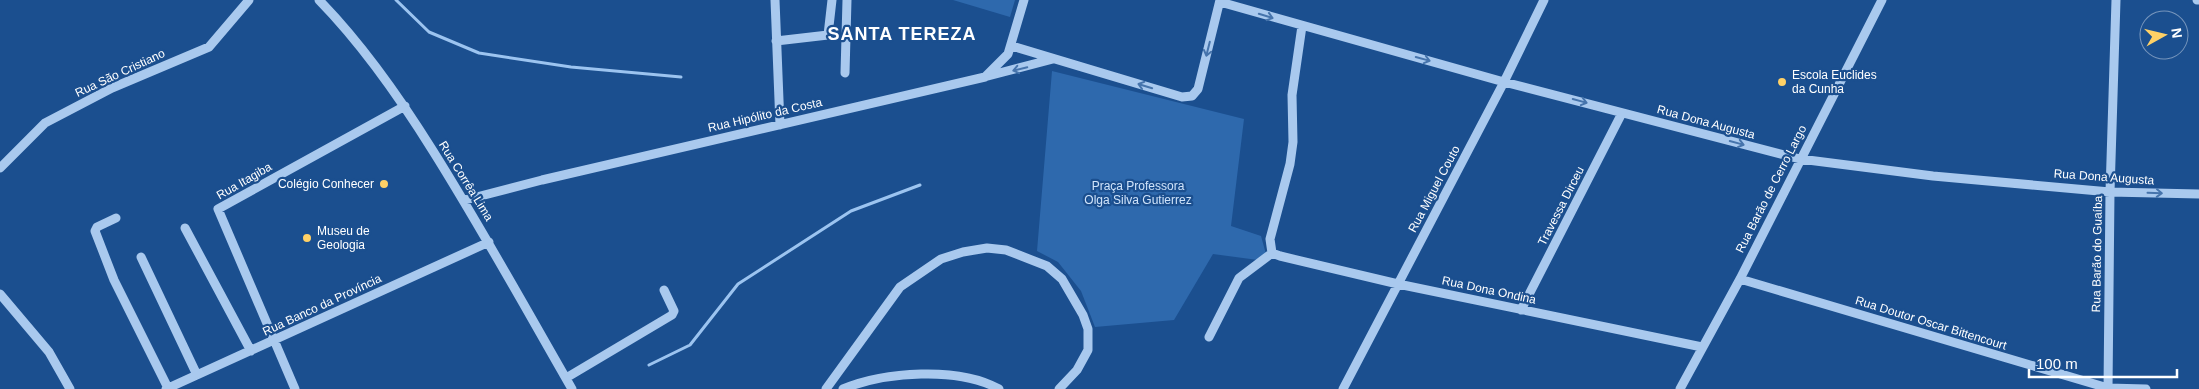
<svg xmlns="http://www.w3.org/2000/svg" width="2199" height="389" viewBox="0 0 2199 389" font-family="Helvetica,sans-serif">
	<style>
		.green { fill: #2e69ad }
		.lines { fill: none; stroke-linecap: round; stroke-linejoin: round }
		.stream { stroke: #9cc4f0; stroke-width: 3 }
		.minor { stroke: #a9c9ee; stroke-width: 9 }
		.oneway { stroke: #4674ac }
		.poi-dot { fill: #ffd166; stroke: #1b4f8f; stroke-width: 2 }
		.labels { text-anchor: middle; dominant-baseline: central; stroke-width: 4.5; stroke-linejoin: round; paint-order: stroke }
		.street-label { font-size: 12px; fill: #fff; stroke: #1b4f8f }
		.poi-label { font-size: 12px; fill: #fff; stroke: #1b4f8f; text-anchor: start }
		.park-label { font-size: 12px; fill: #cfe3fa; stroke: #1b4f8f }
		.district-label { font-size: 18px; font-weight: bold; letter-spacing: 1px; fill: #fff; stroke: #1b4f8f }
	</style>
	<rect width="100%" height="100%" fill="#1b4f8f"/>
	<!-- green -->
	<path class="green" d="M953 0H1015L1010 17Z
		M1052 71 1244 119 1231 226 1261 236 1266 254 1258 260 1213 254 1174 320 1095 327 1081 291 1058 262 1037 251Z"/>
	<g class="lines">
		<!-- stream -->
		<path class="stream" d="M396 0 429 32 479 53 571 67 681 77
			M649 365 690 345 738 284 851 211 920 185"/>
		<!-- minor -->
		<path class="minor" d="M319 0C363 45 400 98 433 151 482 229 526 309 572 389
			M775 0 780 125
			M2197 0H2199
			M1220 2 1504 82 1800 159 1933 176 2110 192 2199 194
			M776 41 828 35 832 0
			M1012 46 1182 97 1192 96 1198 89 1220 0
			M845 73 847 0
			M988 76 1053 59
			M0 168 45 123 112 88 209 47 249 0
			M465 200 542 180 985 77 1008 54 1024 0
			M116 218 97 227 95 231 114 280 168 388
			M185 228 251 351
			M1272 253 1280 256 1398 284 1702 347
			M1272 253 1270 239 1290 164 1293 142 1292 95 1302 26
			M141 257 197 375
			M1740 279 2108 388 2146 389
			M0 294 49 352 70 389
			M1521 310 1622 113
			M1209 337 1239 278 1272 253
			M566 378 672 315 674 311 664 290
			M166 389 489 242
			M295 389 218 209 405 106
			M826 389 900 287 941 259 963 252 987 248 1006 250 1047 266 1062 279 1083 315 1088 329V350L1077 370 1059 389
			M843 389C884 372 958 366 999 389
			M1343 389 1504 82 1544 0
			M1680 389 1740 279 1882 0
			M2108 389 2110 192 2116 0"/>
	</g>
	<!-- one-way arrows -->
	<defs><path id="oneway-shaft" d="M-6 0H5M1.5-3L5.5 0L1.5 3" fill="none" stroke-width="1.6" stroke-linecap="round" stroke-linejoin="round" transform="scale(1.25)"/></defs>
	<g class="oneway">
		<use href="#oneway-shaft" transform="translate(1266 16) rotate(17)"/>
		<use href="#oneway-shaft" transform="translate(1208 49) rotate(104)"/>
		<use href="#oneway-shaft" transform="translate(1423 59) rotate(15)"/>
		<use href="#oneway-shaft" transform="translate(1020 69) rotate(166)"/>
		<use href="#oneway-shaft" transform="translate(1145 86) rotate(-163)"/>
		<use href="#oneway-shaft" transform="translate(1580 101) rotate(15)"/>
		<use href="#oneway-shaft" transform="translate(1737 143) rotate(15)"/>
		<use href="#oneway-shaft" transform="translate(2155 193) rotate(2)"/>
	</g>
	<!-- markers -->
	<g class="poi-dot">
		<circle cx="1782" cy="82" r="5"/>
		<circle cx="384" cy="184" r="5"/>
		<circle cx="307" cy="238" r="5"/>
	</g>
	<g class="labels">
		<!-- street labels -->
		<g class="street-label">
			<text transform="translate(120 73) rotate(-25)">Rua São Cristiano</text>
			<text transform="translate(765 115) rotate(-13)">Rua Hipólito da Costa</text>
			<text transform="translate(1706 122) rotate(15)">Rua Dona Augusta</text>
			<text transform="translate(2104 177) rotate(4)">Rua Dona Augusta</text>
			<text transform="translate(244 181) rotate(-30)">Rua Itagiba</text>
			<text transform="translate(466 181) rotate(58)">Rua Corrêa Lima</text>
			<text transform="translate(1434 189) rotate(-62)">Rua Miguel Couto</text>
			<text transform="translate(1771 189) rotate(-63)">Rua Barão de Cerro Largo</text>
			<text transform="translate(1561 206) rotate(-63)">Travessa Dirceu</text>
			<text transform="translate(2097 254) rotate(-89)">Rua Barão do Guaíba</text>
			<text transform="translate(1489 290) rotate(12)">Rua Dona Ondina</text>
			<text transform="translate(322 305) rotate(-25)">Rua Banco da Província</text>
			<text transform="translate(1931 323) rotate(17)">Rua Doutor Oscar Bittencourt</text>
		</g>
		<!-- poi labels -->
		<g class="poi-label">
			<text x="1792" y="75">Escola Euclides<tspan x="1792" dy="14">da Cunha</tspan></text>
			<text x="374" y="184" text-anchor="end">Colégio Conhecer</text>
			<text x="317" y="231">Museu de<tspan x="317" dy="14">Geologia</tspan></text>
		</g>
		<!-- park labels -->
		<g class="park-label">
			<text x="1138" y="186">Praça Professora<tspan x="1138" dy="14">Olga Silva Gutierrez</tspan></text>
		</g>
		<!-- district labels -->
		<g class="district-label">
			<text x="902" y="34">SANTA TEREZA</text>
		</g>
	</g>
	<!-- north arrow -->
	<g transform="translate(2164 35) rotate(82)"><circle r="24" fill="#1b4f8f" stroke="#7695bc"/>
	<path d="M0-4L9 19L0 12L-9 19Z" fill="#ffd166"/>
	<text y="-8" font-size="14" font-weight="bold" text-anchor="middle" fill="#ffffff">N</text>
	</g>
	<!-- scale -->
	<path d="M2029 369v8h148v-8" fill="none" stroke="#ffffff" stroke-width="2.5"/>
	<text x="2036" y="369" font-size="15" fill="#ffffff" stroke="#1b4f8f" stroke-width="4" paint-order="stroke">100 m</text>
</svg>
